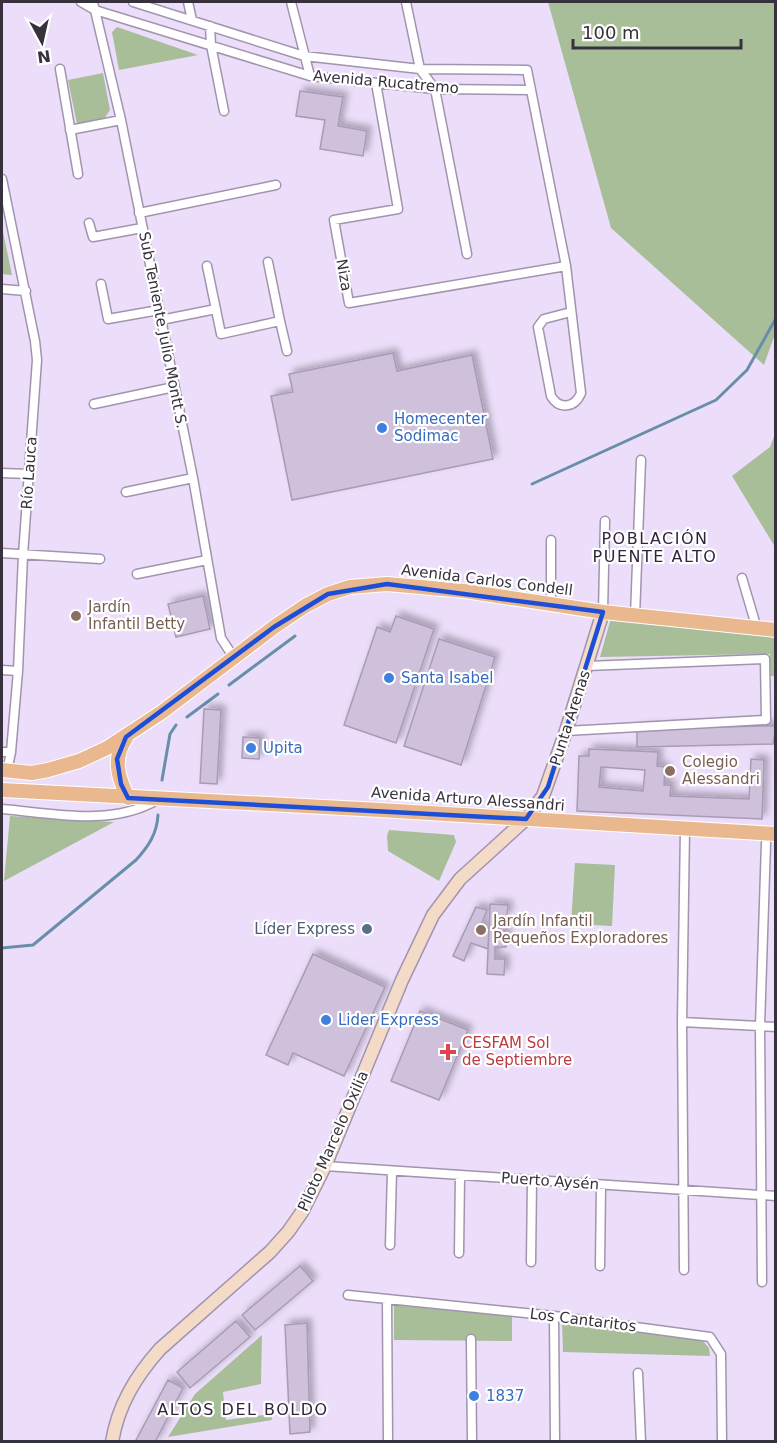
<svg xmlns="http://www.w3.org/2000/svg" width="777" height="1443" viewBox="0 0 777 1443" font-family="'DejaVu Sans',sans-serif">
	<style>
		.green { fill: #a7be99 }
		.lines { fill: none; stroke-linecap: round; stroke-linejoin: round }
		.stream { stroke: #688fa9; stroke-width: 3 }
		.building { fill: #cfc1dc; stroke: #a89bb5; stroke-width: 1.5; fill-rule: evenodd; filter: url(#shadow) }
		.street-casing { stroke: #a194ae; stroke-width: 11 }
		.secondary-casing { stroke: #a194ae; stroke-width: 15 }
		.primary-casing { stroke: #fff; stroke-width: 16 }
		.street { stroke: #fff; stroke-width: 8 }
		.secondary { stroke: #f4dbc7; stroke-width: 12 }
		.primary { stroke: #eab88f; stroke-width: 14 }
		.marked { fill: none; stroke: #1d4ed8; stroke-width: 4.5; stroke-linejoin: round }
		.shop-dot { fill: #3f7fe0; stroke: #fff; stroke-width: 2 }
		.education-dot { fill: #8d6e63; stroke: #fff; stroke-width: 2 }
		.service-dot { fill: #5c6f8a; stroke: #fff; stroke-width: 2 }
		.health-dot { fill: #e0444e; stroke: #fff; stroke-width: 2 }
		.labels { text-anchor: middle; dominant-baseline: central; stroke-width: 4.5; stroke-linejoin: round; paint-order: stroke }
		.street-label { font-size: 15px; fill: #36313c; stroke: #fff }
		.shop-label { font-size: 15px; fill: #366cbe; stroke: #fff; text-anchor: start }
		.education-label { font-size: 15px; fill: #785e54; stroke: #fff; text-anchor: start }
		.service-label { font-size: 15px; fill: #4e5e75; stroke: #fff; text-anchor: end }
		.health-label { font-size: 15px; fill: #be3a42; stroke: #fff; text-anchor: start }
		.neighbourhood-label { font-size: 16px; letter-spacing: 1.5px; fill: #30253a; stroke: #fff }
	</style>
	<defs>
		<filter id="shadow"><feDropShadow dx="4.5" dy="-4.5" stdDeviation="3" flood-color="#0004"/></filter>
	</defs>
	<rect width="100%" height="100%" fill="#ecdefa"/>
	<!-- green -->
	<path class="green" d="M548 2H775L776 331 764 365 611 228Z
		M117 27 198 55 119 70 112 32Z
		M103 73 110 110 104 119 77 124 68 80Z
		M2 227 12 275 2 274Z
		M775 434 776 547H775L732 476 770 447Z
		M611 618 775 637V676H770V654L600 657Z
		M10 816 114 822 4 881Z
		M389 830 454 835 456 842 439 881 388 851 387 836Z
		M575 863 615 865 612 926 571 924Z
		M394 1305 512 1316V1341L394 1340Z
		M562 1323 702 1340 709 1348 710 1356 563 1352Z
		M262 1335 261 1384 223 1392 226 1420 271 1414 272 1420 168 1437 195 1394Z"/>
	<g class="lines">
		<!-- stream -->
		<path class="stream" d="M532 484 716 400 747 370 776 318
			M229 685 295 636
			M187 717 218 694
			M162 780 170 734 176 725
			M2 948 33 945 136 860C148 847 157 834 158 815"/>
	</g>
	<!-- building -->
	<path class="building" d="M300 91 343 97 338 126 367 131 363 156 320 149 325 120 296 116Z
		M393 353 397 371 472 355 493 459 292 500 271 396 293 392 289 374Z
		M203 596 210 629 176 637 168 604Z
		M396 616 434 629 396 743 344 725 377 627 390 632Z
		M439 639 495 657 461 765 404 746Z
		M204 709 221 710 217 784 200 783Z
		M762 726H776L773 744 637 747V729Z
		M243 737 260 738 259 759 242 758Z
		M589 749 658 752 657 766 665 767 664 785H671L670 796 749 799 751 759 764 760 762 819 577 811 579 756H589ZM601 767 645 770 643 791 599 787Z
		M490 904 508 905 507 917H499L498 931H506V947H495V959H505L504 975 487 974Z
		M476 907 487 910 481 925 489 928 488 949 471 943 464 961 453 956Z
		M313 954 385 987 344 1076 293 1053 288 1065 266 1055Z
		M420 1011 468 1030 439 1100 391 1081Z
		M300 1266 313 1281 255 1330 242 1315Z
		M236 1321 250 1337 190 1388 177 1372Z
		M307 1323 310 1432 290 1434 285 1325Z
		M168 1380 183 1388 155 1442H135Z"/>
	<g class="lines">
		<defs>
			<path id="street" d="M81 2 95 10 310 76 435 89 531 90 527 70 420 69 304 56 133 2
				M188 2 192 20
				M291 2 310 76
				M406 2 420 69 435 89 467 254
				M94 6 121 120 193 478 221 638 234 658
				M210 26 211 45 224 111
				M60 69 78 174
				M376 83 398 209 334 220 349 303 566 266
				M531 90 566 266 581 393C575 408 559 410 551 396L538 327 544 319 571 312
				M70 130 121 120
				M2 179 35 341 37 360 23 555 18 671 11 752 7 771
				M139 213 276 185
				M89 223 93 237 142 228
				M207 266 221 334 280 321 268 262
				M101 284 108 319 159 310
				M2 289 26 291
				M161 320 216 309
				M280 321 287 351
				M94 404 174 387
				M2 473 29 474
				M126 492 193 478
				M551 540V605
				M2 553 100 559
				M137 574 207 560
				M742 578 757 629
				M603 612 605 521
				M635 616 641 460
				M2 670 18 671
				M566 731 766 720 765 659 587 666
				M2 752H11
				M2 809C52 813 111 827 157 800
				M682 1022 776 1027
				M325 1166 776 1196
				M390 1245 392 1171
				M459 1253 460 1175
				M531 1262 532 1180
				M600 1266 601 1185
				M684 1270 682 1022 685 829
				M762 1282 760 1026 766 843
				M348 1295 554 1316 710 1337 721 1354 722 1442
				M387 1299 388 1442
				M554 1316 555 1442
				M471 1339 472 1442
				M638 1373 641 1442"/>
			<path id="secondary" d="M112 1442C118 1405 136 1376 160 1349L270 1252 288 1232 302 1212 325 1166 402 980 433 915 460 879 526 819 543 796 566 731 603 612"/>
			<path id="primary" d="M126 738C112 759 118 777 128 798
				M2 770 32 773 48 770 79 761 107 748 162 712 274 627 305 606 328 594 350 587 387 584 465 591 603 612 776 630
				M2 790 380 810 776 834"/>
		</defs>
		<!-- street casing -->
		<use href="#street" class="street-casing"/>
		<!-- secondary casing -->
		<use href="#secondary" class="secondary-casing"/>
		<!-- primary casing -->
		<use href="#primary" class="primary-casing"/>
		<!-- street -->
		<use href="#street" class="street"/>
		<!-- secondary -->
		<use href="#secondary" class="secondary"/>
		<!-- primary -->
		<use href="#primary" class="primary"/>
	</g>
	<!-- marked area -->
	<path class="marked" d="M387 584 603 612 548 787 526 819 128 798 121 784 117 759 126 737 274 627 328 594Z"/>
	<!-- markers -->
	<g class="shop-dot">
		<circle cx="382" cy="428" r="6"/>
		<circle cx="389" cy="678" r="6"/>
		<circle cx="251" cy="748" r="6"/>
		<circle cx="326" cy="1020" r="6"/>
		<circle cx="474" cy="1396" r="6"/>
	</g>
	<g class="education-dot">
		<circle cx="76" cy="616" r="6"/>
		<circle cx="670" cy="771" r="6"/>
		<circle cx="481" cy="930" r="6"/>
	</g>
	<circle class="service-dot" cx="367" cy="929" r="6"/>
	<path class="health-dot" d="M445 1043h6v6h6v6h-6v6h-6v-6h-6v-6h6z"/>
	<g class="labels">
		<!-- street labels -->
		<g class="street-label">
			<text transform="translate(386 82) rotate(5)">Avenida Rucatremo</text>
			<text transform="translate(344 275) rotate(80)">Niza</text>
			<text transform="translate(163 330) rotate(79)">Sub Teniente Julio Montt S.</text>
			<text transform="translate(29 473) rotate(-86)">Río Lauca</text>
			<text transform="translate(487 580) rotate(7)">Avenida Carlos Condell</text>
			<text transform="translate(570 718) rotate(-72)">Punta Arenas</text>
			<text transform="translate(468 799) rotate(4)">Avenida Arturo Alessandri</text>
			<text transform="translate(333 1141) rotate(-66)">Piloto Marcelo Oxilia</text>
			<text transform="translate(550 1181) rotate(4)">Puerto Aysén</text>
			<text transform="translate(583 1320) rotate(7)">Los Cantaritos</text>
		</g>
		<!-- shop labels -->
		<g class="shop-label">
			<text x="394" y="419">Homecenter<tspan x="394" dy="17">Sodimac</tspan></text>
			<text x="401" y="678">Santa Isabel</text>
			<text x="263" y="748">Upita</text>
			<text x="338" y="1020">Lider Express</text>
			<text x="486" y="1396">1837</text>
		</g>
		<!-- education labels -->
		<g class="education-label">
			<text x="88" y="607">Jardín<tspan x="88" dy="17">Infantil Betty</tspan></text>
			<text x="682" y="762">Colegio<tspan x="682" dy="17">Alessandri</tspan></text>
			<text x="493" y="921">Jardín Infantil<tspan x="493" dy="17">Pequeños Exploradores</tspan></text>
		</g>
		<!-- service labels -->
		<g class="service-label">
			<text x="355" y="929">Líder Express</text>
		</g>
		<!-- health labels -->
		<g class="health-label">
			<text x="462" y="1043">CESFAM Sol<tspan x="462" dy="17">de Septiembre</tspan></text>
		</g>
		<!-- neighbourhood labels -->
		<g class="neighbourhood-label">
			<text x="655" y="538">POBLACIÓN<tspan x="655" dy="18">PUENTE ALTO</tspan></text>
			<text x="243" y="1409">ALTOS DEL BOLDO</text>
		</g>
	</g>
	<!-- border -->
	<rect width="777" height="1443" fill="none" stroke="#36313c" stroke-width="6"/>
	<!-- north arrow -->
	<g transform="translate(42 42) rotate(172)" stroke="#ffffff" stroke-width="4.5" paint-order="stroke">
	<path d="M0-4.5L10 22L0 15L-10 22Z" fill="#36313c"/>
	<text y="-9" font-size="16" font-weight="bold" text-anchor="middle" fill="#36313c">N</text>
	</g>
	<!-- scale -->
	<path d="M573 39v9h168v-9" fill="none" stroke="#36313c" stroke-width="3"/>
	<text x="582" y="39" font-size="18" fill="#36313c" stroke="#ffffff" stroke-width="4.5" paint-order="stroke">100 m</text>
</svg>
